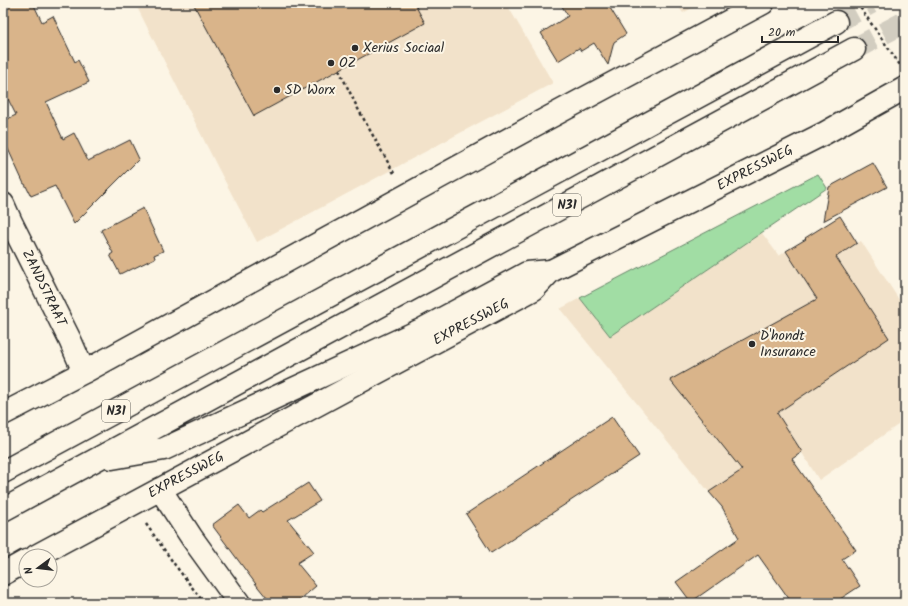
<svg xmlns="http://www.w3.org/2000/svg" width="908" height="606" viewBox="0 0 908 606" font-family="Kalam,sans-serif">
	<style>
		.built { fill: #f2e2ca }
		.green { fill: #a1dda4; stroke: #668468 }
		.building { fill: #d9b48a; stroke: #2b2b2b }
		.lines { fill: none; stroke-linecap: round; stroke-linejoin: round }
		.highway-tunnel { stroke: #d2cdc0; stroke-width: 22; stroke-dasharray: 22 11; stroke-linecap: butt }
		.minor-casing { stroke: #2b2b2b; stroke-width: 25 }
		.highway-casing { stroke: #2b2b2b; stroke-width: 25 }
		.path { stroke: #2b2b2b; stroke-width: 2.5; stroke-dasharray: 3 3; stroke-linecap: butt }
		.minor { stroke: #fcf5e5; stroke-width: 22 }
		.highway { stroke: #fcf5e5; stroke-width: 22 }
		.poi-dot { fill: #2b2b2b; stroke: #fcf5e5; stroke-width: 1.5 }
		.labels { text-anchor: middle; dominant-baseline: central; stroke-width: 4; stroke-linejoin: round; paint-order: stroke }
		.shield { fill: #fcf5e5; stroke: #6a6863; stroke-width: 1 }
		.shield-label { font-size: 13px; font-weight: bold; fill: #2b2b2b }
		.poi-label { font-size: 14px; fill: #2b2b2b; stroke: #fcf5e5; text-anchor: start }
		.street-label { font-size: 14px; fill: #2b2b2b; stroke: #fcf5e5 }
	</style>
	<rect width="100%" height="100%" fill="#fcf5e5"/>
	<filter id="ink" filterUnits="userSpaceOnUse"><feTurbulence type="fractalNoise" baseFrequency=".025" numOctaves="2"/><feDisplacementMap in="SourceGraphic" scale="8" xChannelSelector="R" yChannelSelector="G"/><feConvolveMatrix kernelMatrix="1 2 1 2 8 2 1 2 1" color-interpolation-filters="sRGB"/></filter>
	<g filter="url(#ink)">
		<!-- built -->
		<path class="built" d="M135 3H506L553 83 257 242 218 168Z
			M676 3H701L683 13Z
			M762 233 779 256 786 251 803 277 861 241 905 309V420L819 480 792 437 709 492 560 309 580 298 610 336Z"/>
		<!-- green -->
		<path class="green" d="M818 174 827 188 610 336 580 298Z"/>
		<!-- building -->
		<path class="building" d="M3 3H33L42 22 53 16 75 62 78 60 89 82 46 102 63 139 74 133 88 161 130 140 139 159 74 224 55 186 31 196 25 184H24L3 138V121L16 115 3 89Z
			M193 3H414L425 23 254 116Z
			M560 3H607L626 34 614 42 608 65 594 43 581 51 579 48 558 61 541 33 568 16Z
			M873 163 887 187 823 221 829 187Z
			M143 208 163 251 154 255 155 258 128 271V270L120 274 110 255 113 253 101 230Z
			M840 216 857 243 836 257 889 338 777 413 802 452 792 459 856 550 842 559 860 586 834 603H792L758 555 691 602 676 582 739 538 722 507 709 492 742 470 670 380 817 299 786 251 806 239 805 238Z
			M612 417 639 456 491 553 466 514Z
			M308 483 320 501 288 520 314 552 297 563 316 586 296 603H271L258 587 212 525 239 505 249 518 260 510 262 512Z"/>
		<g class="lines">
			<!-- highway-tunnel -->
			<path class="highway-tunnel" d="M836 22 871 3
				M854 49 905 22"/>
			<defs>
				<path id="minor" d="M3 204 11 222 70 340 84 372
					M3 414 84 372 533 126 763 3
					M160 489 192 538 239 603
					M36 556 352 386 534 289 551 271 825 133 905 88
					M3 574 26 561"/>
				<path id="highway" d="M112 458 164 449 423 329 527 273 551 271
					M3 472 836 22
					M3 510 854 49"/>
			</defs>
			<!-- minor casing -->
			<use href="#minor" class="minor-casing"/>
			<!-- highway casing -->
			<use href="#highway" class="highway-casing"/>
			<!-- path -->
			<path class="path" d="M857 3 900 65
				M339 70 357 107 395 175
				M146 524 175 565 204 603"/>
			<!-- minor -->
			<use href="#minor" class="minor"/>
			<!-- highway -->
			<use href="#highway" class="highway"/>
		</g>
	</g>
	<!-- markers -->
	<g class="poi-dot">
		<circle cx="355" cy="48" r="4"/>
		<circle cx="331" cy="63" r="4"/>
		<circle cx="277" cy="90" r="4"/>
		<circle cx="752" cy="344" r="4"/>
	</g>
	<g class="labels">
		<!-- shield labels -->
		<g class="shield">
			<rect x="553" y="194" width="28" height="22" rx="3"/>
			<rect x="102" y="400" width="28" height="22" rx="3"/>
		</g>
		<g class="shield-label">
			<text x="567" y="205">N31</text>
			<text x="116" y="411">N31</text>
		</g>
		<!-- poi labels -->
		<g class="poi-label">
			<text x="363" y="48">Xerius Sociaal</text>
			<text x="339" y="63">OZ</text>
			<text x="285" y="90">SD Worx</text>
			<text x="760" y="336">D'hondt<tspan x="760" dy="16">Insurance</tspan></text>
		</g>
		<!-- street labels -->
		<g class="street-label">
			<text transform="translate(755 168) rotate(-27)">EXPRESSWEG</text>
			<text transform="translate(44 288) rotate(64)">ZANDSTRAAT</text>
			<text transform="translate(471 322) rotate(-28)">EXPRESSWEG</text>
			<text transform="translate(186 475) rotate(-28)">EXPRESSWEG</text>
		</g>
	</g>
	<!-- margin -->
	<rect width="908" height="606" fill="none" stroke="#fcf5e5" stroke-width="16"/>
	<rect x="8" y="8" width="892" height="590" fill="none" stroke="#2b2b2b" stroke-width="1.5" filter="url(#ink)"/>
	<!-- north arrow -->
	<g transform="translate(38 568) rotate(255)"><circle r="19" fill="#fcf5e5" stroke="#a8a49b"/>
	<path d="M0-3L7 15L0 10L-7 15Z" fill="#2b2b2b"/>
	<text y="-6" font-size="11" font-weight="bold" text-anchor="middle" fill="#2b2b2b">N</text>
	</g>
	<!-- scale -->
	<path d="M762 36v6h76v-6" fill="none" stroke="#2b2b2b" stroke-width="2"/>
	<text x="768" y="36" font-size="12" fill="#2b2b2b" stroke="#fcf5e5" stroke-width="3" paint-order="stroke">20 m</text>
</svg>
